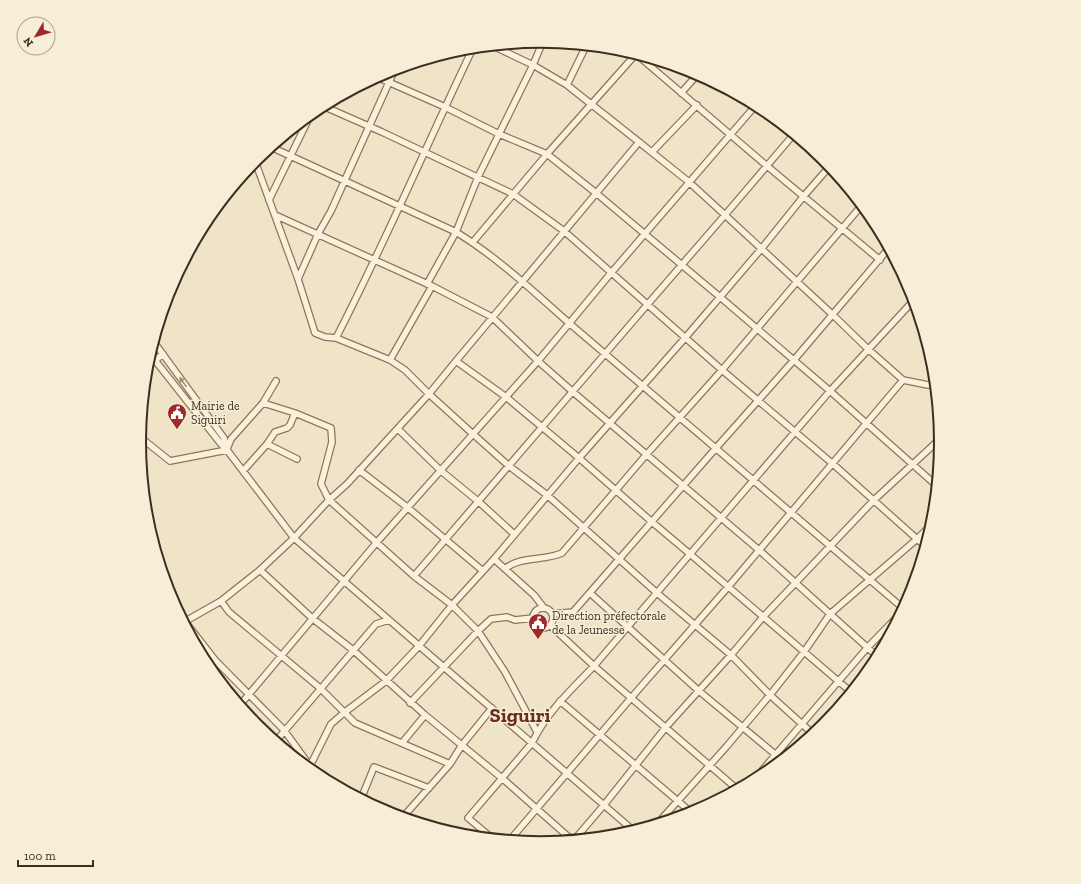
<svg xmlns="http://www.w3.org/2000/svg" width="1081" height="884" viewBox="0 0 1081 884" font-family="'Zilla Slab',serif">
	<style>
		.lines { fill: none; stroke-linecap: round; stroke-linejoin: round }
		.minor-casing { stroke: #8d765c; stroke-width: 8 }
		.minor { stroke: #faf1dc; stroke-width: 5.5 }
		.oneway { fill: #9c907e }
		.labels { text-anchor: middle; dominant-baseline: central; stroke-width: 3; stroke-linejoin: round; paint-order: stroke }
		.poi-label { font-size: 12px; fill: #3d2e20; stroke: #f7eed8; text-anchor: start }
		.town-label { font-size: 20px; font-weight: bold; fill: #6b2e1e; stroke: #f7eed8 }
		.rim { fill: none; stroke: #3d2e20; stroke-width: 2 }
	</style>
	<rect width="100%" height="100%" fill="#f0e4c8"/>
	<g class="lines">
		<defs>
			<path id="minor" d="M493 46 533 65 567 85 639 142 689 182 725 215 833 315 868 349 903 380 928 385 936 384
				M636 54 767 166 880 260
				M377 77 445 107 499 134 547 154 596 193 720 297 830 391 937 486
				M567 85 586 46
				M681 93 698 74
				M323 106 382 132 513 194 564 231 722 370 833 464 926 547
				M271 147 456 232C497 257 533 291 569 323L904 609
				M652 152 697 105
				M255 161 298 279 315 333 325 337 336 338 390 360 405 370 429 394 473 434 509 466 547 495 657 593 731 655 770 695 813 734
				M269 200 311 114
				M275 215 432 286 492 317 538 361 573 392 759 550 878 657
				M473 242 547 154 636 54
				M298 279 318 234 331 211 395 69
				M427 284 456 232 478 177 533 65 543 41
				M336 338C385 243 427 144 473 48
				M154 342 224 438 227 449
				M150 354 221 444 227 450 294 538 634 831
				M390 360 432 286
				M456 361 506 397 579 458 652 522 690 554 851 692
				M147 367 163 354
				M263 403 295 413 331 428 332 442 321 484 329 500 414 576 452 605 478 631 505 672 537 732
				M398 429 440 470 479 502 514 534
				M140 437 170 461 227 450
				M267 444 297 459
				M227 449 231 439 263 403 276 381
				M359 470 407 507 483 571
				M243 471 267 444 275 432 287 428 290 425 295 413
				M494 559 534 595 544 608
				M505 569C519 556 545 561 562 553L646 455 722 370 862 205
				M260 570 312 618 353 650 425 715 503 779 572 840
				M414 576 647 305 725 215 794 134
				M590 593 699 691 776 755 781 761
				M221 601 229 612 320 688 355 723 450 764
				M533 618a10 10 0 1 1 20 0a10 10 0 1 1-20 0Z
				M552 614 573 612 716 448 794 360 889 248
				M180 615 215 660 284 730 310 766
				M184 622 221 601 260 570 294 538 329 500 347 484 429 394 456 361 639 142
				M550 625 594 666 737 789
				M209 667 215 660
				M560 701 692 813
				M410 703 478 631 491 619 507 617 515 620 533 618
				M240 705 377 542 538 361 611 273 756 105
				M276 741 376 624 389 620
				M402 743 425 715
				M309 768 331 724 345 712 386 681 419 646 452 605 494 559 579 458 685 338 762 248 803 197 830 166
				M753 781 867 648 903 611
				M361 799 374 767 429 788
				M403 817 450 764 462 745 492 708
				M657 824 727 746 770 695 804 652 830 614 917 539 933 523
				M492 838 468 818 532 743C546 713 571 690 594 666L830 391 914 300
				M510 840 631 698 728 587 903 380
				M574 840 604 805 666 727 731 655 763 617 874 500 941 438"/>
		</defs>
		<!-- minor casing -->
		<use href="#minor" class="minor-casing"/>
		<!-- minor -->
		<use href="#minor" class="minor"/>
	</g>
	<!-- one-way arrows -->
	<defs><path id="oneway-solid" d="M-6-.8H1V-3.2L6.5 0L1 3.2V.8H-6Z"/></defs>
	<use class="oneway" href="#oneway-solid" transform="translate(183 382) rotate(-126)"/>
	<!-- icons -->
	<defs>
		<symbol id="civic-pin" viewBox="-11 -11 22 30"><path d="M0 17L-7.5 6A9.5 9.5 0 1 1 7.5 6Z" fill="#9e2a2b" stroke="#f7eed8"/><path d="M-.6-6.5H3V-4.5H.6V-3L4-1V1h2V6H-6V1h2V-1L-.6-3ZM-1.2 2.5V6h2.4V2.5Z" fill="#fff"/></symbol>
	</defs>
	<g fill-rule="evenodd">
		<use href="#civic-pin" x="166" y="402" width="22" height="30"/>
		<use href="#civic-pin" x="527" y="612" width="22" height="30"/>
	</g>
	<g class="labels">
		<!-- poi labels -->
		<g class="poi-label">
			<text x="191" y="406">Mairie de<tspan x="191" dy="14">Siguiri</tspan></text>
			<text x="552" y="616">Direction préfectorale<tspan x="552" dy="14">de la Jeunesse</tspan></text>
		</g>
		<!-- town labels -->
		<g class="town-label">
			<text x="520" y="715">Siguiri</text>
		</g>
	</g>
	<!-- crop -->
	<path d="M0 0H1081V884H0ZM146 442a394 394 0 1 1 788 0a394 394 0 1 1-788 0Z" fill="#f7eed8" fill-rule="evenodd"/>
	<path class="rim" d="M146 442a394 394 0 1 1 788 0a394 394 0 1 1-788 0Z"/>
	<!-- north arrow -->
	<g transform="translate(36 36) rotate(232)"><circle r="19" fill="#f7eed8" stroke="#ada18e"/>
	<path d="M0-3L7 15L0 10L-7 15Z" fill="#9e2a2b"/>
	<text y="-6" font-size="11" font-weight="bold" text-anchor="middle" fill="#3d2e20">N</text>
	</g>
	<!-- scale -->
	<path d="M18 860v6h75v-6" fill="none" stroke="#3d2e20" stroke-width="2"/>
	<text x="24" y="860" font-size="12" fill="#3d2e20" stroke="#f7eed8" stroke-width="3" paint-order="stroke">100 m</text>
</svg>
